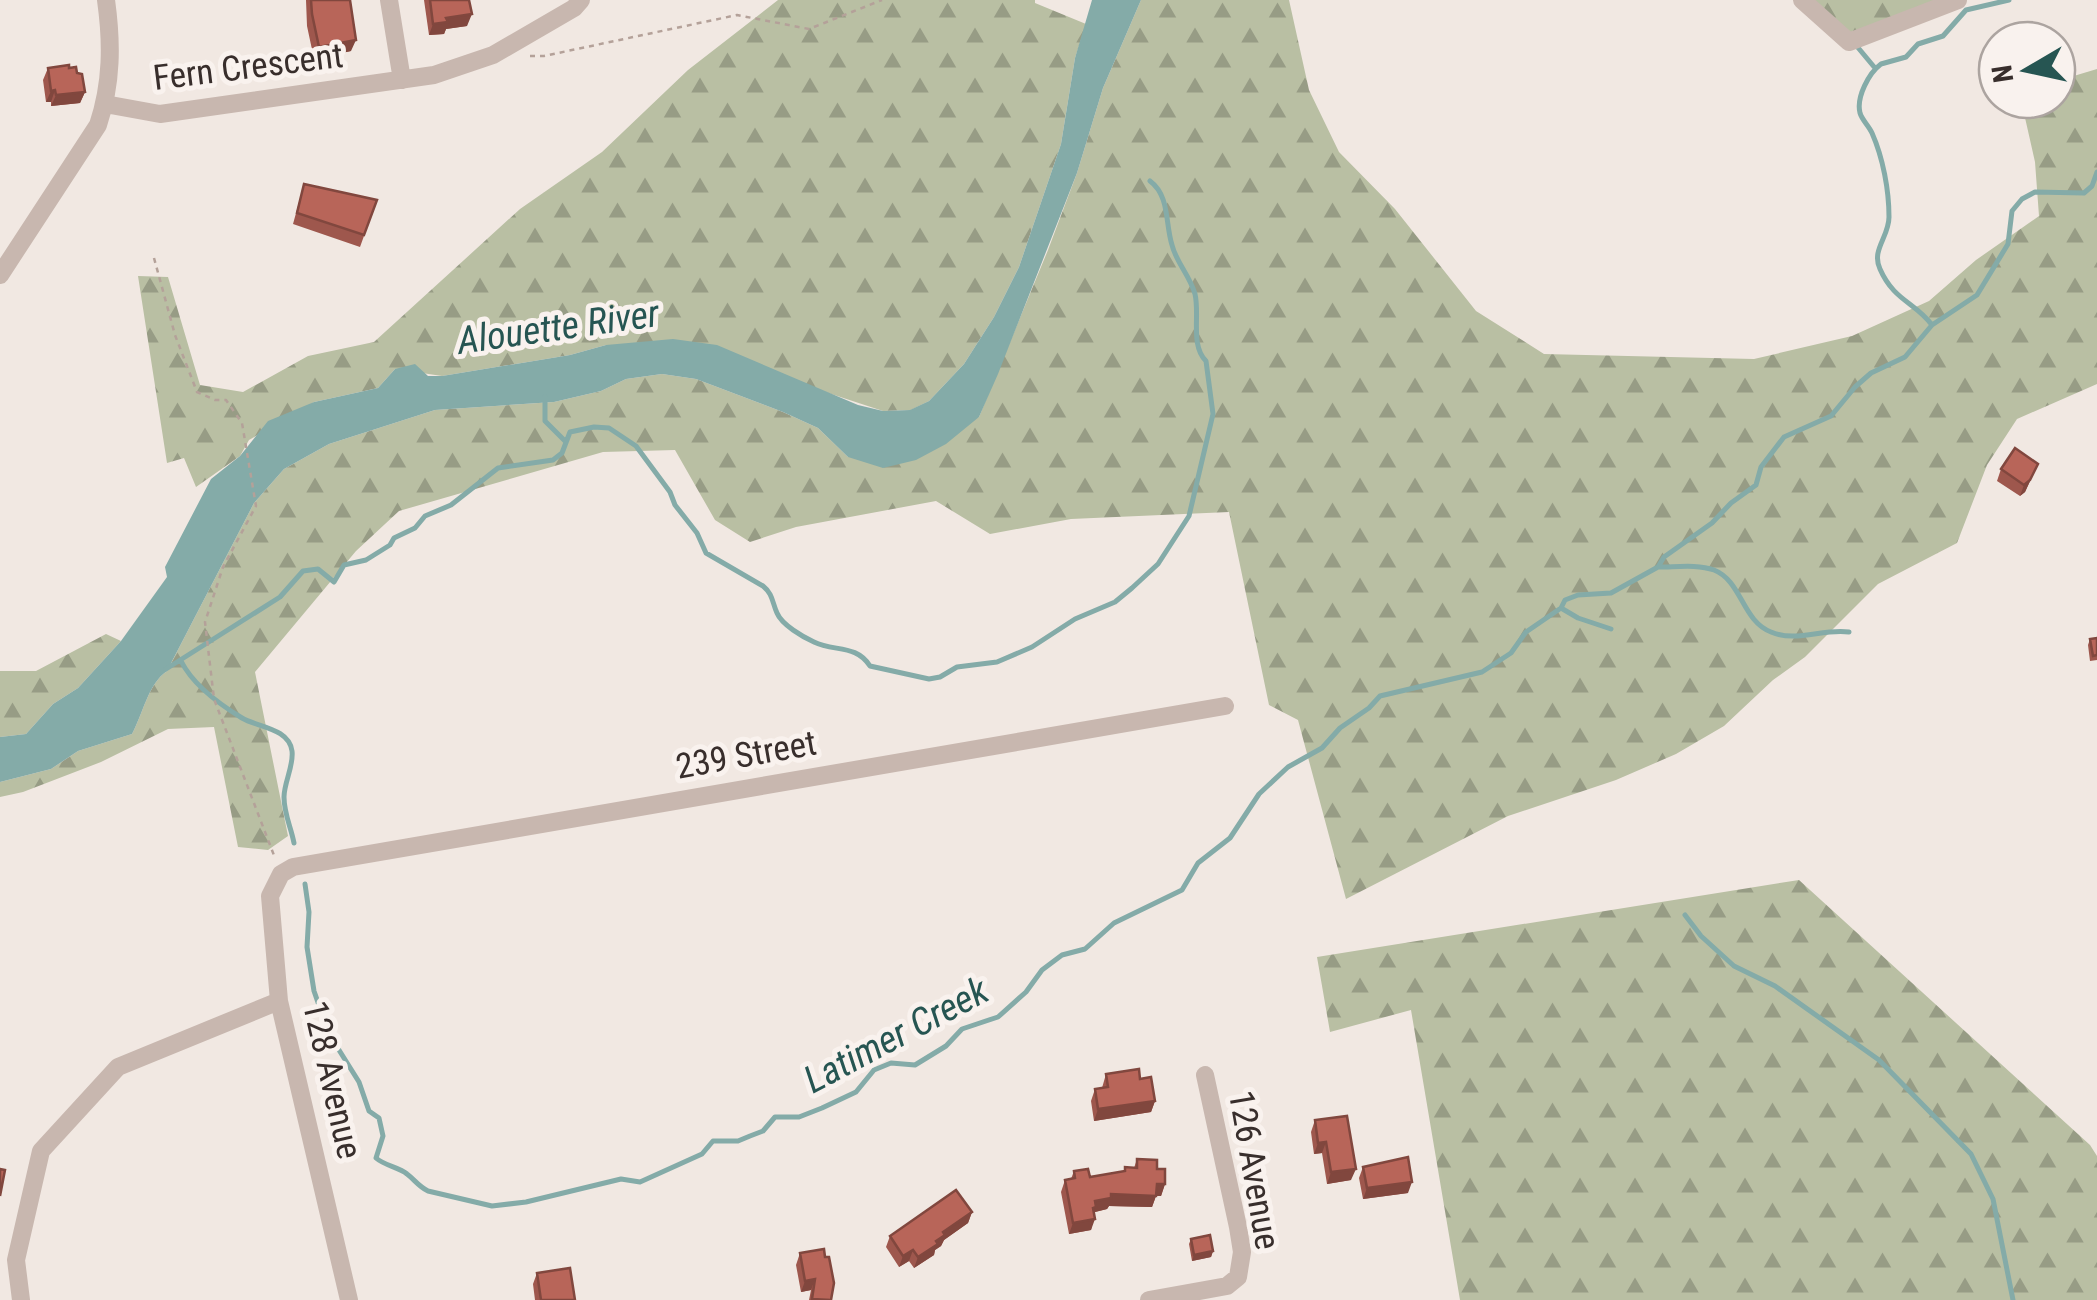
<svg xmlns="http://www.w3.org/2000/svg" width="2097" height="1300" viewBox="0 0 2097 1300" font-family="'Roboto Condensed',sans-serif">
	<style>
		.forest { fill: url(#forest-firs) }
		.water { fill: #84aba8 }
		.lines { fill: none; stroke-linecap: round; stroke-linejoin: round }
		.stream { stroke: #84aba8; stroke-width: 5 }
		.path { stroke: #b4a199; stroke-width: 2.5; stroke-dasharray: 5 5; stroke-linecap: butt }
		.minor { stroke: #c8b7af; stroke-width: 18 }
		.wall { fill: #9e574d }
		.shaded-wall { fill: #81473e }
		.building { fill: #b86559; stroke: #81473e; stroke-width: 2.5 }
		.labels { text-anchor: middle; dominant-baseline: central; stroke-width: 10; stroke-linejoin: round; paint-order: stroke }
		.street-label { font-size: 35px; fill: #382e2c; stroke: #f9f2ee }
		.water-label { font-size: 38px; font-style: italic; fill: #265552; stroke: #f9f2ee }
	</style>
	<defs>
		<pattern id="forest-firs" width="22" height="20" patternUnits="userSpaceOnUse" patternTransform="scale(2.5)"><rect width="22" height="20" fill="#b9bfa3"/><path d="M5 1l3.5 6h-7zM16 11l3.5 6h-7z" fill="#979c85"/></pattern>
	</defs>
	<rect width="100%" height="100%" fill="#f1e8e2"/>
	<!-- forest -->
	<path class="forest" d="M778 0H1035V3L1086 24 1075 58 1061 144 1019 267 994 317 964 364 929 401 911 410 883 411 816 389 606 345 570 355 442 376 395 369 378 388 314 402 249 440 240 456 196 487 184 458 167 463 138 276 168 277 200 385 243 392 308 356 374 342 520 209 602 152 688 70Z
		M1141 0H1289L1309 90 1339 152 1395 209 1476 311 1544 354 1754 359 1852 336 1929 301 1976 260 2039 216 2035 162 2021 100H2057V81L2097 69V384L2017 419 1987 465 1957 543 1878 584 1805 657 1773 680 1724 726 1676 754 1616 780 1508 816 1346 899 1298 720 1269 705 1229 512 1071 519 990 534 936 501 796 527 750 542 715 520 675 450 603 452 399 511 356 551 255 672 288 836 268 850 238 847 214 727 168 729 101 762 23 792 0 797V782L51 769 78 751 132 734C143 714 148 684 167 671L254 503 284 469 329 444 435 410 554 402 601 391 626 379 662 374 696 379 783 412 818 428 848 457 979 417 1048 250 1077 173 1103 88Z
		M1802 0H1954L1849 42Z
		M106 634 121 641 78 688 53 704 26 734 0 737V671H36Z
		M1799 880 2090 1145 2097 1156V1300H1460L1411 1010 1330 1032 1317 957Z"/>
	<!-- water -->
	<path class="water" d="M1092 0H1141L1103 88 1077 173 998 374 979 417 946 444 916 460 883 468 848 457 818 428 783 412 696 379 662 374 626 379 601 391 554 402 435 410 329 444 284 469 254 503 167 671C148 684 143 714 132 734L78 751 51 769 0 782V737L26 734 53 704 78 688 121 641 167 577 165 567 211 479 240 456 268 421 314 402 378 388 395 369 415 364 428 376H442L570 355 606 345 673 339 717 345 858 405 883 411 910 410 929 401 964 364 994 317 1019 267 1061 144 1075 58Z"/>
	<g class="lines">
		<!-- stream -->
		<path class="stream" d="M1855 44 1875 68
			M1932 325C1915 302 1894 301 1880 269 1871 250 1889 237 1889 217 1889 190 1883 158 1872 133 1869 126 1862 120 1860 113 1856 97 1869 73 1881 64L1906 57 1918 44 1943 36 1966 10 2009 0
			M545 397V421L565 441
			M1659 567C1676 567 1698 564 1714 570 1742 581 1742 621 1771 632 1797 643 1823 628 1849 632
			M1561 608 1578 618 1611 629
			M181 661C193 685 219 704 242 718 257 727 289 728 292 751 294 765 284 783 284 797 284 814 291 827 294 843
			M166 669 280 597 303 571 318 569 334 582 344 565 366 560 390 545 394 538 415 528 425 516 451 505 498 468 553 460 562 453 570 432 594 427 609 428 636 446 670 492 675 505 697 533 706 553 763 586C773 594 772 602 777 613 782 625 803 637 814 642 834 652 856 644 870 666L929 679 940 677 957 667 997 662 1032 647 1075 619 1115 602 1132 588 1158 564 1189 516 1213 414 1206 361C1190 345 1200 315 1195 294 1190 276 1176 262 1172 245 1165 223 1170 196 1150 181
			M305 884 309 912 307 947 314 991 329 1034 359 1082 369 1111 379 1118 383 1136 376 1158C385 1166 399 1167 407 1174 415 1180 418 1186 428 1191L492 1206 526 1202 621 1179 640 1182 702 1154 713 1141H738L750 1136 763 1131 775 1117H799L822 1108 856 1092 874 1070 891 1063 915 1065 946 1046 962 1029 998 1017 1026 992 1042 970 1062 955 1085 949 1114 923 1182 890 1198 863 1230 838 1259 794 1288 767 1322 748 1340 728 1369 708 1380 696 1482 672 1511 653 1526 632 1561 608 1565 600 1578 595 1611 593 1658 567 1664 557 1712 523 1731 503 1756 485 1761 467 1784 437 1831 416 1855 387 1871 373 1905 357 1932 325 1977 295 2008 244 2012 211 2022 199 2035 192 2084 193 2092 186 2097 172
			M1685 915 1701 936 1734 966 1775 986 1879 1060 1971 1154 1993 1199 2013 1300"/>
		<!-- path -->
		<path class="path" d="M530 56H544L737 15 809 29 882 0
			M154 258 175 335 197 392 215 400H226L242 423 256 506 223 567 205 622 214 699 275 858"/>
		<!-- minor -->
		<path class="minor" d="M389 0 402 80
			M1802 0 1849 42 1958 0
			M105 104 160 114 434 75 493 55 574 8 581 0
			M0 275 98 125C112 83 112 43 106 0
			M21 1300 16 1260 41 1151 118 1067 279 1001
			M349 1300 279 1001 270 896 281 874 293 867 1225 706
			M1149 1300 1227 1286 1238 1277 1242 1252 1238 1227 1205 1075"/>
	</g>
	<!-- wall -->
	<path class="wall" d="M306 0H350L351 51 314 59 307 26Z
		M424 0H469L467 26 446 29 444 34 429 35Z
		M48 68H69L77 73 85 92 80 103 51 106V102H46L43 80Z
		M304 184 377 200 360 247 293 224Z
		M2038 464 2025 492 2020 496 1997 481 2001 469Z
		M2097 638V660L2090 661 2088 645 2090 639Z
		M1106 1074 1140 1079 1155 1101 1151 1112 1094 1121 1091 1101 1095 1089 1102 1088Z
		M1315 1120 1351 1180 1327 1184 1322 1153 1314 1154 1311 1132Z
		M1137 1159 1157 1169 1165 1184 1161 1196H1156L1152 1207 1109 1206 1107 1209 1095 1212 1091 1230 1069 1234 1061 1192 1065 1180 1071 1179 1074 1171 1090 1177 1124 1171 1125 1167 1134 1168Z
		M1363 1167 1408 1193 1363 1199 1359 1178Z
		M972 1212 968 1223 944 1240 941 1246 935 1250 934 1255 914 1268 909 1261 899 1267 886 1247 890 1236Z
		M1191 1239 1213 1251 1211 1257 1192 1261 1189 1244Z
		M800 1253 831 1300H809L811 1290 801 1292 796 1265Z
		M537 1273 575 1300H535L533 1284Z"/>
	<!-- shaded-wall -->
	<path class="shaded-wall" d="M472 14 467 26 446 29 444 34 429 35 433 24 446 18Z
		M356 40 351 51 314 59 319 47Z
		M55 90 51 102H46L51 91Z
		M85 92 80 103 51 106 56 95Z
		M2038 464 2025 492 2020 496 2024 485Z
		M1155 1101 1151 1112 1094 1121 1098 1109Z
		M1326 1142 1322 1153 1314 1154 1318 1143Z
		M1356 1169 1351 1180 1327 1184 1331 1172Z
		M1412 1182 1408 1193 1363 1199 1367 1188Z
		M1157 1184H1165L1161 1196H1156L1152 1207 1109 1206 1107 1209 1095 1212 1092 1219 1095 1201 1111 1194Z
		M972 1212 968 1223 944 1240 941 1246 935 1250 934 1255 914 1268 918 1257 936 1241 943 1232Z
		M1095 1219 1091 1230 1069 1234 1073 1223Z
		M913 1250 909 1261 899 1267 903 1256Z
		M1213 1251 1211 1257 1192 1261 1194 1255Z
		M815 1279 811 1290 801 1292 805 1281Z"/>
	<!-- building -->
	<path class="building" d="M311 0H350L356 40 319 47 312 14Z
		M430 0H469L472 14 446 18 448 22 433 24Z
		M69 65V68L76 67 77 73 82 74 85 92 56 95 55 90 51 91 48 68Z
		M304 184 377 200 364 235 297 213Z
		M2015 448 2038 464 2030 480 2024 485 2001 469Z
		M2097 638V655L2093 656 2090 639Z
		M1139 1069 1140 1079 1151 1077 1155 1101 1098 1109 1095 1089 1108 1087 1106 1074Z
		M1347 1116 1356 1169 1331 1172 1326 1142 1318 1143 1315 1120Z
		M1408 1157 1412 1182 1367 1188 1363 1167Z
		M1137 1159 1157 1160V1169H1165V1184H1157L1156 1196 1111 1194V1198L1095 1201 1096 1207 1093 1208 1095 1219 1073 1223 1065 1180 1075 1178 1074 1171 1088 1169 1090 1177 1125 1171V1167L1137 1168Z
		M0 1169 5 1170 0 1196Z
		M956 1190 972 1212 943 1232 945 1235 936 1241 938 1244 918 1257 913 1250 903 1256 890 1236Z
		M1210 1235 1213 1251 1194 1255 1191 1239Z
		M824 1249 825 1257H829L834 1283 831 1300 812 1299 815 1279 805 1281 800 1253Z
		M570 1268 575 1300H541L537 1273Z"/>
	<g class="labels">
		<!-- street labels -->
		<g class="street-label">
			<text transform="translate(248 67) rotate(-7)">Fern Crescent</text>
			<text transform="translate(746 755) rotate(-10)">239 Street</text>
			<text transform="translate(332 1080) rotate(77)">128 Avenue</text>
			<text transform="translate(1254 1170) rotate(80)">126 Avenue</text>
		</g>
		<!-- water labels -->
		<g class="water-label">
			<text transform="translate(558 327) rotate(-8)">Alouette River</text>
			<text transform="translate(896 1035) rotate(-28)">Latimer Creek</text>
		</g>
	</g>
	<!-- north arrow -->
	<g transform="translate(2027 70) rotate(261)"><circle r="48" fill="#f9f2ee" stroke="#aca4a0" stroke-width="2.5"/>
	<path d="M0-8L18 38L0 25L-18 38Z" fill="#265552"/>
	<text y="-15" font-size="28" font-weight="bold" text-anchor="middle" fill="#382e2c">N</text>
	</g>
</svg>
